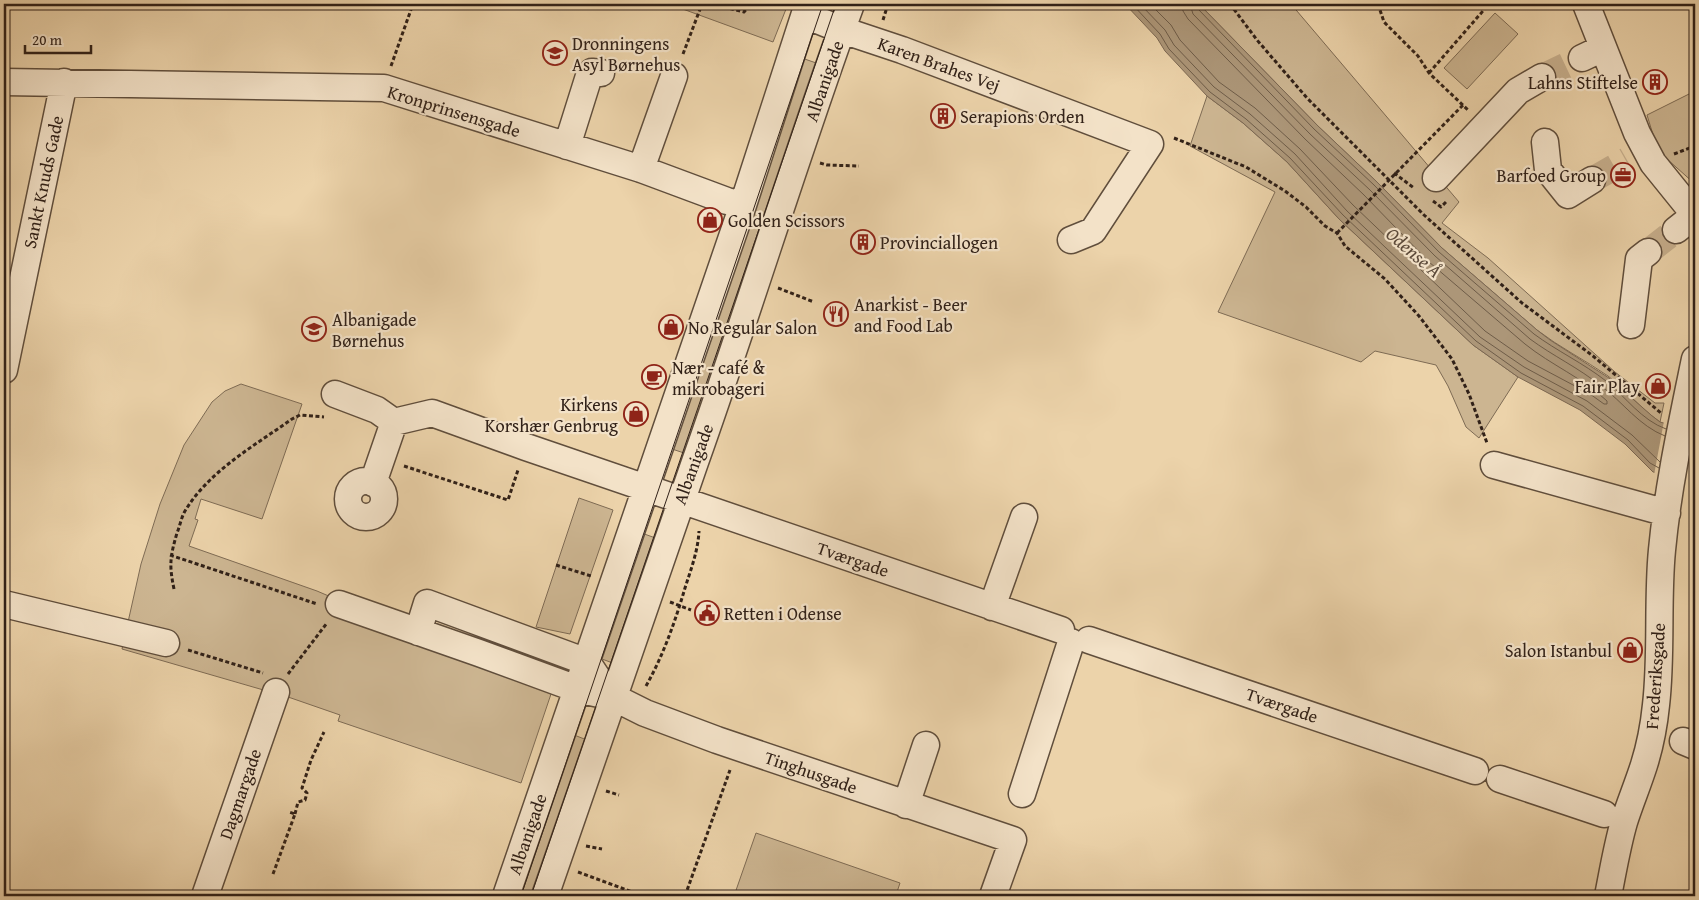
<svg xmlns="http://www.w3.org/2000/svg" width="1699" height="900" viewBox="0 0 1699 900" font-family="'Gentium Book Plus',serif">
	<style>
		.green { fill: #ccb591; stroke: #7e6b54 }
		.water { fill: #ac9678; stroke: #7b6752 }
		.pier { fill: #ecd3aa }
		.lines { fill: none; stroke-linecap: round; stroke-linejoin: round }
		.shore { stroke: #6e5c48; stroke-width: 1 }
		.minor-tunnel { stroke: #c7af8d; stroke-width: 26; stroke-dasharray: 26 13; stroke-linecap: butt }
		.minor-casing { stroke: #604e3c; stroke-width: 29 }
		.path { stroke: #312118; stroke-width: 3; stroke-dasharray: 4 2.5; stroke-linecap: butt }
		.minor { stroke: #f3e2c8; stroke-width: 26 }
		.tram { stroke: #312118; stroke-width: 1 }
		.labels { text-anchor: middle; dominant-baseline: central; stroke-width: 4.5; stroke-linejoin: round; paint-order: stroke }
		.poi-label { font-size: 18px; fill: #312118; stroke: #f3e2c8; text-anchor: start }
		.street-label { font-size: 18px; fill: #312118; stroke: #f3e2c8 }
		.water-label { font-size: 19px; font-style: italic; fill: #5c4a3a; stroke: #f3e2c8 }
	</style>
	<rect width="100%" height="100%" fill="#ecd3aa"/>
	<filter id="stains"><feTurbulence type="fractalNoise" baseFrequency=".004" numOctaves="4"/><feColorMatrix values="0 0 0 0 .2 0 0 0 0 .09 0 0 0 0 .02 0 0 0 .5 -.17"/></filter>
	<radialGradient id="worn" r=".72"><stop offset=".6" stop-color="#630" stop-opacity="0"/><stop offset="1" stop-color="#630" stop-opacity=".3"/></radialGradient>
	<!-- green -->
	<path class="green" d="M669 4H788L773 42Z
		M1199 4H1291L1459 202 1442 223 1488 258 1615 372 1655 403H1664L1660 422C1641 409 1626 390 1608 376 1585 360 1559 347 1537 330L1442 248 1377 182 1318 126Z
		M1495 13 1518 34 1467 89 1444 68Z
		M796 56 822 65 690 455 666 447Z
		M1693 92 1695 94V184L1658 151 1647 115Z
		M1207 96 1243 123 1287 162 1339 219 1473 345 1518 377 1479 438 1466 427 1448 386 1436 365 1375 351 1361 362 1218 312 1275 192 1190 146Z
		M241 384 302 404 262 519 201 499 195 519 198 520 189 546 317 591 331 597 338 617 398 639 548 689 551 694 521 783 338 721 340 715 291 698 122 649 141 564 160 504 184 445 212 402 225 391Z
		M579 498 613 510 570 634 536 627Z
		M636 531 661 540 618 665 594 656Z
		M569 733 592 742 538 896H513Z
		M756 833 900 883 896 895 900 896H734Z"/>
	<!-- water -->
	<path class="water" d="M1125 4H1199L1318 126 1377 182 1442 248 1537 330 1550 340 1609 378 1651 415 1660 422 1695 432V479L1653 472 1625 444 1580 410 1518 377 1473 345 1339 219 1287 162 1243 123 1207 96 1165 51 1157 38Z"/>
	<!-- pier -->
	<path class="pier" d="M1664 421 1695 429V460L1692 481 1654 475Z"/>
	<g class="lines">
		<!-- shore -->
		<path class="shore" d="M1132 4 1160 34 1169 49 1210 92 1246 119 1290 158 1343 215 1476 341 1521 373 1583 406 1628 440 1650 463 1659 468
			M1140 4 1165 30 1174 45 1214 87 1250 114 1295 154 1347 211 1480 337 1524 367 1587 401 1632 435 1660 462
			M1150 4 1171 25 1180 40 1219 82 1255 108 1300 149 1353 205 1485 331 1528 361 1590 394 1604 404H1607V401C1583 378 1551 365 1525 344L1429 262 1364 195 1305 139 1188 19 1183 11 1182 4
			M1190 4 1193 14 1310 134 1370 190 1435 256 1530 339C1553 356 1579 368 1601 386 1623 402 1639 426 1665 436
			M1196 4 1198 9 1314 129 1374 185 1439 252 1534 334C1557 351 1583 363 1606 381 1626 397 1641 420 1666 429"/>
		<!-- minor-tunnel -->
		<path class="minor-tunnel" d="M1542 77 1582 58
			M1592 180 1627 160
			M1648 252 1676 230"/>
		<defs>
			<path id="minor" d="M1586 4 1637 133 1653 163 1695 215
				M805 15 842 30 902 50 1150 144 1093 231 1071 240
				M1582 58 1603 48
				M4 82 384 88 641 169 727 201 743 205
				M1545 142 1548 170 1568 195 1592 180
				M567 146 589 76 592 72 601 73
				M641 169 674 76
				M1436 178 1518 91 1542 77
				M1676 230 1695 215
				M1631 325 1639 259 1648 252
				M4 370 64 82
				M335 394 377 410 394 422 432 413 526 447 1061 630
				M1494 465 1667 513
				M348 499a18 18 0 1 1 36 0a18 18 0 1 1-36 0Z
				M373 483 394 422
				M4 604 166 643
				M339 604 479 653 577 689 613 697 645 713 717 740 1013 840 993 896
				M992 607 1024 517
				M418 632 427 603 587 662 597 677
				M1089 640 1475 771
				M1683 741 1695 746
				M1500 779 1604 814
				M1022 794 1071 642
				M906 805 926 745
				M205 896 276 692
				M506 896 743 205 808 4
				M545 896C595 751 644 606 695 462 749 310 796 155 851 4
				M1608 896C1613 871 1617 846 1624 822 1630 803 1638 784 1644 765 1650 746 1654 725 1656 705 1662 654 1657 601 1662 550 1668 486 1682 422 1695 359"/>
		</defs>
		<!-- minor casing -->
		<use href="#minor" class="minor-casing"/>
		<!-- path -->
		<path class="path" d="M711 4 744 12 751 4
			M1230 4 1257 40 1307 98 1424 215 1522 303 1593 356 1661 413
			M1378 4 1384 22 1418 56 1429 73 1468 110
			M883 20 888 4
			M683 54 702 4
			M391 66 413 4
			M1429 73 1489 4
			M1174 138 1246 167 1285 191 1306 207 1325 226 1337 233 1345 246 1385 279 1419 316 1452 359 1469 394 1487 443
			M1674 154 1695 146
			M820 163 827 165 859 166
			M1394 173 1414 188
			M1433 201 1441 207 1446 202 1445 200
			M1337 233 1463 105
			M778 288 814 302
			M404 466 508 500 518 470
			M170 555 317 604
			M556 565 591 576
			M174 589C169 565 170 557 177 533 180 526 181 518 185 511 209 471 254 446 292 419L300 415 324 417
			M670 602 691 610
			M188 650 263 673
			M288 674 327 623
			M646 686C663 656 675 622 685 588 691 569 698 551 699 531
			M606 791 619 795
			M295 814 298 802 305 800 307 793 302 788 311 760 324 732
			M586 846 602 849
			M578 872 643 896
			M273 874 295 814 289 812
			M685 896 730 770"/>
		<!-- minor -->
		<use href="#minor" class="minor"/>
		<!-- tram -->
		<path class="tram" d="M521 896 823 4
			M531 896 836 4"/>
	</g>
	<!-- icons -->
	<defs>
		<symbol id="school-ring" viewBox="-11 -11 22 22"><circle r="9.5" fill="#f3e2c8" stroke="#8f2418" stroke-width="1.5"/><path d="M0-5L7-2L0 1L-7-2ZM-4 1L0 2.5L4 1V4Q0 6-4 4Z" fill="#8f2418"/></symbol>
		<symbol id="building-ring" viewBox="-11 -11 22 22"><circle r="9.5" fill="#f3e2c8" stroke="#8f2418" stroke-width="1.5"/><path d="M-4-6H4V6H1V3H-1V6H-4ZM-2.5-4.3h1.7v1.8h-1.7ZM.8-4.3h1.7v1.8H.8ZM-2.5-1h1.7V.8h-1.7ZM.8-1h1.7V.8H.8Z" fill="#8f2418"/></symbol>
		<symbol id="office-ring" viewBox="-11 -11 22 22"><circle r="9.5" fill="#f3e2c8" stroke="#8f2418" stroke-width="1.5"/><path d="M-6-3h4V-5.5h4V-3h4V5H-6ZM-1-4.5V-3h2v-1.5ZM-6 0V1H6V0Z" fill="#8f2418"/></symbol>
		<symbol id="shop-ring" viewBox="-11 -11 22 22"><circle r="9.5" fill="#f3e2c8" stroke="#8f2418" stroke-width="1.5"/><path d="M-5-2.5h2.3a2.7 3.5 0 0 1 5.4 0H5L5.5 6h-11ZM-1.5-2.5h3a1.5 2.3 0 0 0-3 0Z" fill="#8f2418"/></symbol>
		<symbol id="restaurant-ring" viewBox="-11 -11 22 22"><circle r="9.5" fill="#f3e2c8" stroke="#8f2418" stroke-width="1.5"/><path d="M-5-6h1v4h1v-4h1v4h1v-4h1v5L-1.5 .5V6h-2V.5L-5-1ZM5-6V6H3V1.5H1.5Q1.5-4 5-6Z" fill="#8f2418"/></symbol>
		<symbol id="cafe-ring" viewBox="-11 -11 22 22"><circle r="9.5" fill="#f3e2c8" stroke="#8f2418" stroke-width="1.5"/><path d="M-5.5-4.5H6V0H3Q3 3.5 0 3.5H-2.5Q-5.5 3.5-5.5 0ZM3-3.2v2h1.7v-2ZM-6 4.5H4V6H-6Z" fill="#8f2418"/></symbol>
		<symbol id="civic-ring" viewBox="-11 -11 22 22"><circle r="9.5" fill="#f3e2c8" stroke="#8f2418" stroke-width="1.5"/><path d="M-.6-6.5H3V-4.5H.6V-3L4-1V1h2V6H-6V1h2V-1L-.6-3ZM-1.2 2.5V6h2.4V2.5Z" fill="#8f2418"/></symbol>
	</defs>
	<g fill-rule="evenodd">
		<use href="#school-ring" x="541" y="39" width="28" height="28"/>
		<use href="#building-ring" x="1641" y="68" width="28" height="28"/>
		<use href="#building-ring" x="929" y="102" width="28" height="28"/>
		<use href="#office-ring" x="1609" y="161" width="28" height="28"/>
		<use href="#shop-ring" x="696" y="206" width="28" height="28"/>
		<use href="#building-ring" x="849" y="228" width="28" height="28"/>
		<use href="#restaurant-ring" x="822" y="300" width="28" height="28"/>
		<use href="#shop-ring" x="657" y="313" width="28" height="28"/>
		<use href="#school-ring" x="300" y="315" width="28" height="28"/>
		<use href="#cafe-ring" x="640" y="363" width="28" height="28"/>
		<use href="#shop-ring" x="1644" y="372" width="28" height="28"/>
		<use href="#shop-ring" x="622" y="400" width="28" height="28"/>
		<use href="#civic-ring" x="693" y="599" width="28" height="28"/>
		<use href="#shop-ring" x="1616" y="636" width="28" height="28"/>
	</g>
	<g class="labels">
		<!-- poi labels -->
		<g class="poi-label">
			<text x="572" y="43">Dronningens<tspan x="572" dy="21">Asyl Børnehus</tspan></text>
			<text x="1638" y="82" text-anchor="end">Lahns Stiftelse</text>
			<text x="960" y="116">Serapions Orden</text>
			<text x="1606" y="175" text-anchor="end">Barfoed Group</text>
			<text x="728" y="220">Golden Scissors</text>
			<text x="880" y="242">Provinciallogen</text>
			<text x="854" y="304">Anarkist - Beer<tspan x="854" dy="21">and Food Lab</tspan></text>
			<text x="332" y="319">Albanigade<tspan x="332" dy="21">Børnehus</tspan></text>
			<text x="688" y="327">No Regular Salon</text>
			<text x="672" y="367">Nær - café &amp;<tspan x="672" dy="21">mikrobageri</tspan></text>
			<text x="1640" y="386" text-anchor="end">Fair Play</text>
			<text x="618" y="404" text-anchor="end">Kirkens<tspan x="618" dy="21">Korshær Genbrug</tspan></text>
			<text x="724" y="613">Retten i Odense</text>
			<text x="1612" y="650" text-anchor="end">Salon Istanbul</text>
		</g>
		<!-- street labels -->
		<g class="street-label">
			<text transform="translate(939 64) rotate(20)">Karen Brahes Vej</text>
			<text transform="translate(824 81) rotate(-71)">Albanigade</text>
			<text transform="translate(454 111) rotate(17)">Kronprinsensgade</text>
			<text transform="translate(43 182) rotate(-78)">Sankt Knuds Gade</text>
			<text transform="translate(693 464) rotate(-70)">Albanigade</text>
			<text transform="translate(853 559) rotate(19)">Tværgade</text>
			<text transform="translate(1655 676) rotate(-86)">Frederiksgade</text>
			<text transform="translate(1282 705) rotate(19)">Tværgade</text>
			<text transform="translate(811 772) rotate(19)">Tinghusgade</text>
			<text transform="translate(240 794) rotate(-71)">Dagmargade</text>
			<text transform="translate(527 834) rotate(-71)">Albanigade</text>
		</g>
		<!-- water labels -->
		<g class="water-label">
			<text transform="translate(1414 252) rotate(41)">Odense Å</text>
		</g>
	</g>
	<!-- margin -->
	<rect width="1699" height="900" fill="none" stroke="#ecd3aa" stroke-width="20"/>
	<rect x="5" y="5" width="1689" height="890" fill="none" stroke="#312118" stroke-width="2.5"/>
	<rect x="10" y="10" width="1679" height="880" fill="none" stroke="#312118"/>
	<!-- scale -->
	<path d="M25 45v8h66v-8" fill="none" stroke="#312118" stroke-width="2.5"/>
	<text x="32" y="45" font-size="15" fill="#312118" stroke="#f3e2c8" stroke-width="4" paint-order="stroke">20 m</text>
	<rect width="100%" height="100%" filter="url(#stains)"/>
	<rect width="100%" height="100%" fill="url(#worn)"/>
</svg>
